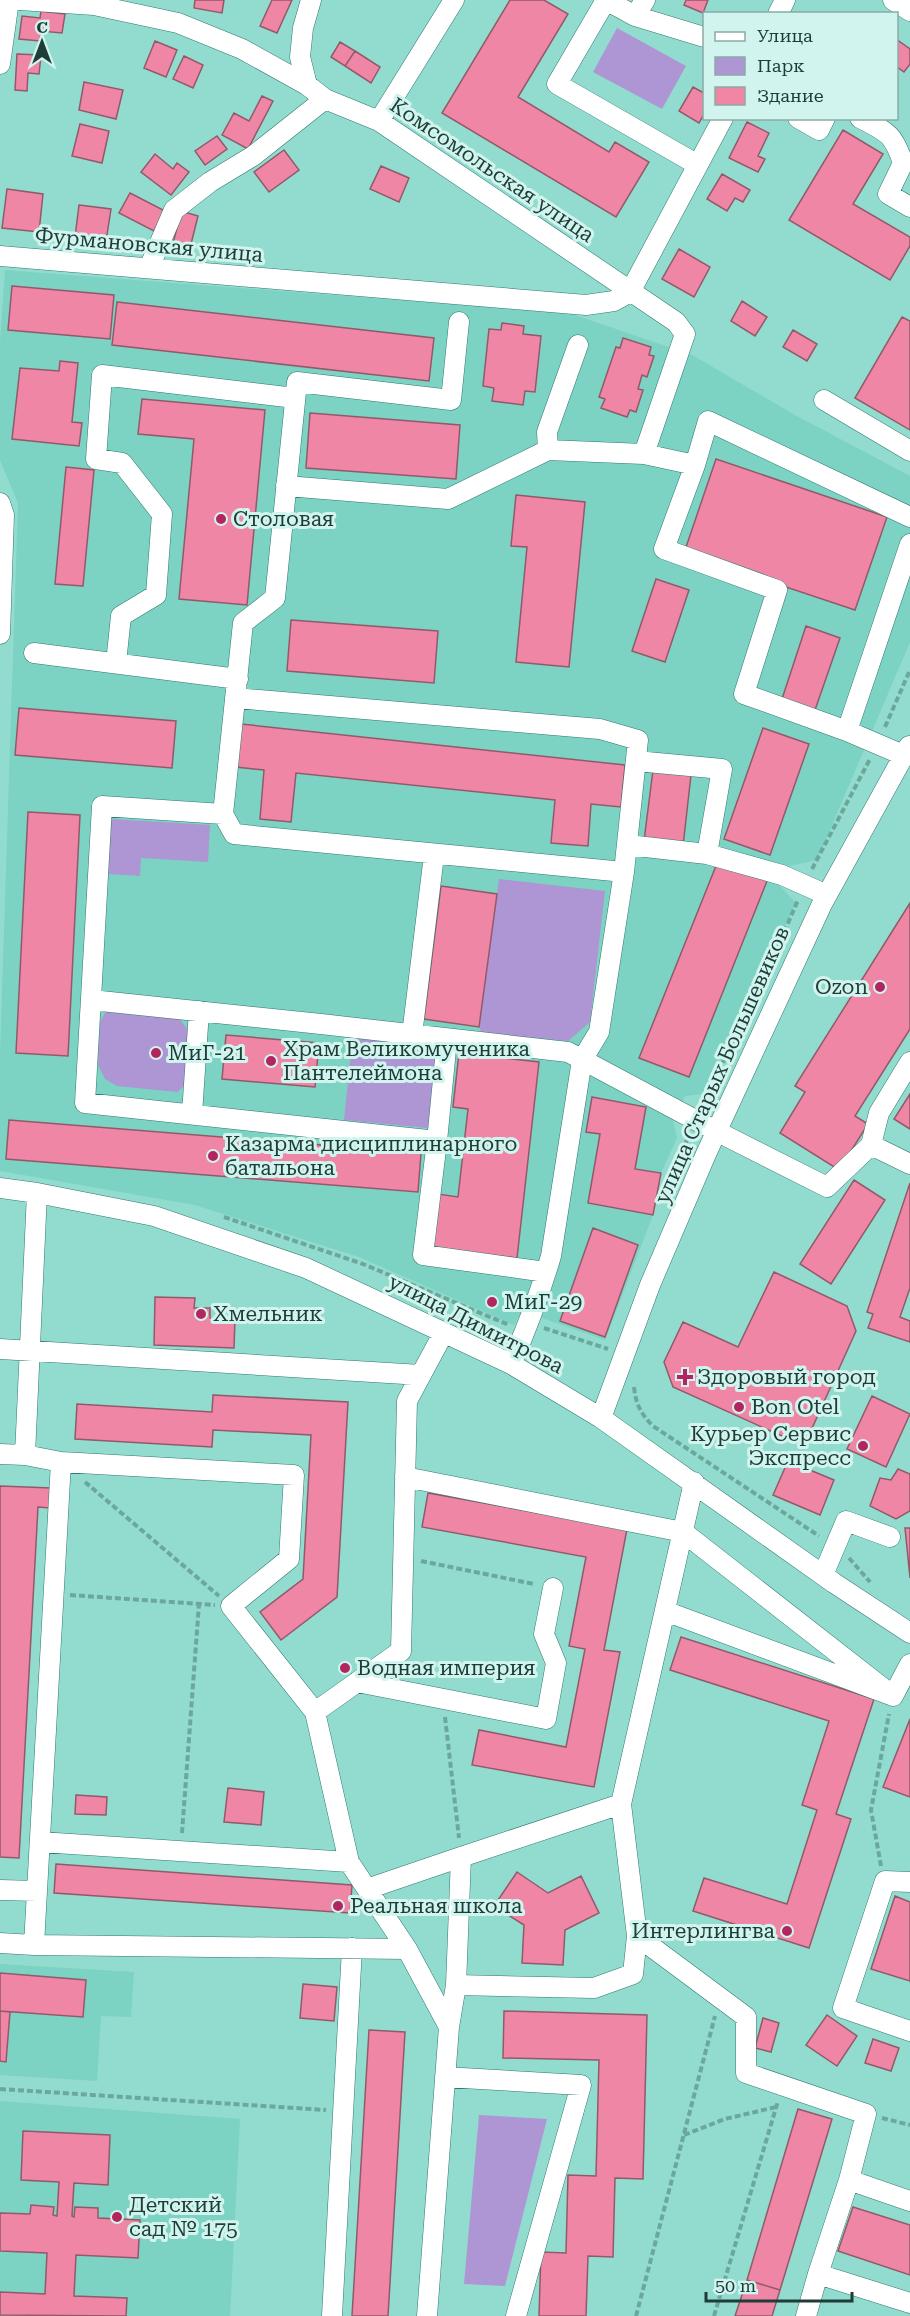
<svg xmlns="http://www.w3.org/2000/svg" width="910" height="2316" viewBox="0 0 910 2316" font-family="'Roboto Serif',serif">
	<style>
		.built { fill: #7cd2c3 }
		.green { fill: #ae95d4 }
		.building { fill: #f086a5; stroke: #925a69; stroke-width: 1.5 }
		.lines { fill: none; stroke-linecap: round; stroke-linejoin: round }
		.minor-casing { stroke: #2e796e; stroke-width: 21 }
		.path { stroke: #6ca79c; stroke-width: 4; stroke-dasharray: 6 3; stroke-linecap: butt }
		.minor { stroke: #fff; stroke-width: 20 }
		.poi-dot { fill: #b2255e; stroke: #d1f5ee; stroke-width: 2 }
		.labels { text-anchor: middle; dominant-baseline: central; stroke-width: 6; stroke-linejoin: round; paint-order: stroke }
		.street-label { font-size: 21px; fill: #1f3d38; stroke: #d1f5ee }
		.poi-label { font-size: 21px; fill: #1f3d38; stroke: #d1f5ee; text-anchor: start }
	</style>
	<rect width="100%" height="100%" fill="#92dccf"/>
	<!-- built -->
	<path class="built" d="M5 270 569 313 692 355 795 415 910 476V642L817 860 789 866 782 875 780 886 796 903 704 1094 685 1096 673 1120 677 1138 661 1173 653 1215 605 1340 522 1311 514 1325 359 1257 195 1205 0 1171V1054L18 503 0 460V342Z
		M0 1964 134 1972 131 2017 101 2016 97 2081 0 2075Z
		M0 2101 240 2119 230 2316H0Z"/>
	<!-- green -->
	<path class="green" d="M617 28 686 66 662 109 593 72Z
		M111 819 210 825 208 862 141 858 140 876 108 874Z
		M499 879 605 891 590 1022 568 1041 482 1033 479 1027Z
		M107 1010 179 1018 188 1030 184 1086 177 1092 117 1086 105 1079 98 1065 100 1022Z
		M353 1033 437 1041 428 1128 344 1120Z
		M479 2115 547 2119 505 2286 464 2284Z"/>
	<!-- building -->
	<path class="building" d="M195 0H224L222 13 194 8Z
		M272 0H292L277 33 260 26Z
		M510 0H544L568 14 518 97 609 152 615 142 649 162 616 217 442 113Z
		M686 0H708L703 13 684 5Z
		M41 11 65 14 62 33 41 31 40 41 19 39 22 16 40 18Z
		M896 39 910 49V64L904 72 896 66Z
		M155 41 177 50 166 77 144 68Z
		M340 42 355 51 345 66 331 57Z
		M355 51 380 67 371 83 345 66Z
		M17 54 41 55 39 74 28 73 27 91 15 90Z
		M184 56 203 65 193 88 173 79Z
		M84 82 123 90 116 119 79 110Z
		M693 87 704 93V114L699 123 679 111Z
		M262 96 273 101 248 149 222 135 234 113 249 121Z
		M747 122 769 133 758 156 765 159 758 172 729 158Z
		M80 124 109 131 102 163 72 156Z
		M843 130 883 154 853 204 910 237V246L890 280 789 220Z
		M217 136 227 149 205 165 195 151Z
		M284 150 299 170 269 192 254 172Z
		M155 154 173 169 177 163 189 172 171 195 141 172Z
		M381 166 409 178 399 202 370 189Z
		M722 174 750 190 743 202 735 198 727 211 707 199Z
		M7 189 43 194 39 232 2 228Z
		M130 193 165 211 154 231 119 213Z
		M79 205 111 209 106 241 75 237Z
		M181 211 198 216 190 248 173 244Z
		M679 249 710 267 694 297 662 279Z
		M12 286 114 295 110 339 8 330Z
		M742 301 767 317 755 336 731 321Z
		M117 302 434 338 429 381 112 345Z
		M902 317 910 321V430L855 398Z
		M502 323 524 326 523 334 541 336 535 392 525 391 523 405 492 401 494 388 483 386 489 329 501 330Z
		M793 330 817 344 807 361 783 347Z
		M623 338 651 347 649 355 654 356 647 377 642 375 638 389 643 390 636 412 630 410 627 417 601 408 605 399 599 397 616 347 620 348Z
		M60 361 78 363 72 422 82 423 79 446 12 439 20 368 59 371Z
		M142 399 265 410 247 605 179 599 194 439 138 434Z
		M310 413 460 425 456 479 306 468Z
		M716 459 887 517 855 610 684 553Z
		M66 467 94 470 83 586 55 584Z
		M516 495 585 502 569 667 516 662 527 547 511 546Z
		M656 579 689 590 665 662 632 651Z
		M291 620 438 631 434 683 287 671Z
		M806 626 840 638 815 710 782 699Z
		M19 708 176 721 172 768 15 755Z
		M241 724 625 765 621 807 591 804 588 846 551 843 555 800 296 773 291 822 260 819 264 770 236 767Z
		M763 728 809 744 770 855 724 839Z
		M653 770 691 775 683 846 644 841Z
		M28 812 80 815 68 1056 16 1053Z
		M718 861 767 881 689 1077 639 1058Z
		M441 886 497 894 479 1027 424 1019Z
		M910 903V1029L855 1116 868 1124 839 1170 780 1133 805 1092 795 1086Z
		M226 1035 319 1043 315 1087 222 1079Z
		M459 1053 539 1062 517 1258 432 1248 438 1194 458 1197 468 1109 453 1107Z
		M910 1094V1129L894 1119Z
		M592 1097 646 1107 635 1169 661 1173 653 1215 588 1203 600 1134 586 1132Z
		M9 1120 421 1153 418 1192 6 1159Z
		M854 1180 885 1200 831 1284 800 1264Z
		M910 1183V1288L900 1317 910 1321V1342L868 1328 873 1314 867 1312Z
		M593 1228 638 1245 605 1337 560 1321Z
		M774 1272 847 1306 856 1331 804 1446 673 1387 664 1362 683 1322 738 1347Z
		M155 1297 195 1298 194 1308H210V1318L235 1319 234 1348 154 1345Z
		M213 1395 348 1402 337 1597 281 1640 260 1612 303 1579 311 1435 213 1430 212 1447 75 1439 77 1404 212 1412Z
		M872 1396 910 1414 886 1467 847 1449Z
		M788 1461 834 1480 820 1515 773 1495Z
		M898 1469 910 1474V1511L896 1519 870 1506 880 1478 891 1480Z
		M0 1486 51 1488 50 1508 38 1507 19 1858 0 1857Z
		M428 1493 627 1529 604 1650 620 1652 594 1787 472 1765 479 1730 566 1747 585 1649 569 1646 586 1557 422 1527Z
		M905 1528H910V1578Z
		M681 1637 874 1699 836 1814 851 1819 809 1948 693 1911 704 1878 787 1904 817 1810 802 1805 829 1721 670 1670Z
		M910 1719V1797L883 1787Z
		M228 1788 264 1792 261 1825 224 1822Z
		M76 1795 107 1797 106 1815 75 1814Z
		M56 1864 352 1885 350 1913 54 1893Z
		M517 1872 548 1893 581 1876 599 1913 565 1930 563 1965 522 1963 524 1925 494 1906Z
		M895 1896 910 1902V1981L871 1969Z
		M0 1973 86 1980 83 2017 0 2011Z
		M303 1984 337 1987 334 2021 300 2018Z
		M0 2011 10 2012 6 2062 0 2061Z
		M504 2011 647 2015 643 2179 615 2178 613 2257 588 2256 586 2316H539L541 2252 566 2253 568 2175 596 2176 599 2060 503 2058Z
		M827 2015 857 2036 837 2066 806 2045Z
		M763 2018 779 2023 771 2052 755 2048Z
		M369 2030 405 2032 388 2316H352Z
		M873 2039 899 2048 891 2071 865 2063Z
		M798 2109 832 2119 780 2290 747 2280Z
		M23 2131 110 2135 108 2185 74 2183 72 2216 74 2217 75 2207 98 2208V2218L140 2220 138 2258 76 2255 74 2296 127 2298 126 2316 0 2315V2292L45 2294 47 2253 0 2251V2213L30 2214 31 2205 54 2207 53 2215 57 2216 59 2182 21 2180Z
		M853 2207 910 2225V2275L838 2251Z
		M747 2280 780 2290 772 2316H735Z"/>
	<g class="lines">
		<defs>
			<path id="minor" d="M20 0 94 5 178 23 242 49 307 85 325 99 379 121 676 322 685 334 644 454
				M606 0 557 84 698 165
				M606 0 635 16 645 0
				M893 0 910 11
				M778 14 785 0
				M635 16 704 37
				M0 64 9 0
				M307 85 300 57 303 28 311 0
				M798 118 819 130 825 118
				M860 118C887 132 893 133 903 163L888 194 910 207
				M379 121 454 0
				M0 256 586 305 614 301 630 292 723 118
				M149 268 174 210 210 182 253 156 325 99
				M824 400 910 451
				M548 450 547 432 578 345
				M695 465 708 421 910 517
				M286 486 448 499 548 450 644 454 695 465 664 549 777 590 744 694 847 731 903 755
				M0 503 4 515 0 634
				M34 653 238 679
				M116 663 121 616 156 595 162 514 122 463 96 459 102 375 295 398
				M235 698 600 729 638 740 624 872
				M847 731 910 544
				M636 761 722 769 707 854
				M223 814 243 623 275 598 297 382 451 400 459 322
				M628 845 707 854 782 875 827 895
				M91 1000 321 1024 568 1052 716 1131 827 1187 871 1145 879 1113 910 1062
				M412 1035 434 855
				M192 1114 199 1011
				M437 1141 447 1039
				M871 1145 910 1164
				M0 1188 37 1193 154 1216 306 1268 511 1364 601 1418 834 1583 910 1633
				M444 1332 407 1401 401 1651 315 1712 349 1862 407 1949 449 2027
				M0 1349 421 1375
				M511 1364C527 1328 540 1293 551 1256L582 1060 599 1032 624 872 234 834 223 814 102 806 85 1103 437 1141 423 1255 546 1272
				M601 1418 650 1285 706 1154 822 904 909 746
				M0 1454 25 1455 61 1462
				M25 1455 37 1193
				M405 1477 683 1532 893 1696
				M823 1575 846 1521 890 1537
				M665 1611 893 1696 910 1664
				M357 1682 546 1719 556 1663 544 1634 553 1588
				M315 1712 231 1606 289 1559 294 1475 61 1462 34 1945 407 1949
				M40 1842 349 1862
				M910 1882 885 1881 843 2008 910 2031
				M367 1889 461 1857
				M0 1890 37 1891
				M637 1936 746 2017V2073L866 2114 849 2180
				M0 1943 34 1945
				M456 1985 594 1988 633 1974 637 1936 621 1804
				M445 2077 581 2085 516 2316
				M910 2201 849 2180 818 2274 910 2303
				M332 2316 352 1948
				M427 2316 449 2027 456 1985 461 1857 621 1804 694 1482
				M806 2316 818 2274"/>
		</defs>
		<!-- minor casing -->
		<use href="#minor" class="minor-casing"/>
		<!-- path -->
		<path class="path" d="M885 727 910 670
			M812 869 870 759
			M770 965 798 900
			M703 1103 754 999
			M676 1169 688 1137
			M224 1217 363 1264 509 1325
			M544 1328 608 1349
			M634 1387C636 1405 641 1414 653 1426L819 1536
			M85 1482 219 1596
			M849 1558 870 1582
			M421 1561 534 1584
			M70 1595 215 1605
			M445 1717 459 1838
			M182 1833 199 1604
			M881 1866 871 1810 889 1714
			M0 2089 326 2110
			M882 2118 910 2125
			M684 2135 725 2119 776 2107
			M636 2316 715 2016
			M714 2316 778 2101"/>
		<!-- minor -->
		<use href="#minor" class="minor"/>
	</g>
	<!-- markers -->
	<g class="poi-dot">
		<circle cx="221" cy="519" r="6"/>
		<circle cx="880" cy="987" r="6"/>
		<circle cx="156" cy="1053" r="6"/>
		<circle cx="271" cy="1061" r="6"/>
		<circle cx="213" cy="1156" r="6"/>
		<circle cx="492" cy="1302" r="6"/>
		<circle cx="201" cy="1314" r="6"/>
		<path d="M682 1368h6v6h6v6h-6v6h-6v-6h-6v-6h6z"/>
		<circle cx="739" cy="1407" r="6"/>
		<circle cx="863" cy="1446" r="6"/>
		<circle cx="345" cy="1668" r="6"/>
		<circle cx="338" cy="1906" r="6"/>
		<circle cx="787" cy="1931" r="6"/>
		<circle cx="117" cy="2217" r="6"/>
	</g>
	<g class="labels">
		<!-- street labels -->
		<g class="street-label">
			<text transform="translate(492 170) rotate(34)">Комсомольская улица</text>
			<text transform="translate(149 245) rotate(5)">Фурмановская улица</text>
			<text transform="translate(722 1065) rotate(-66)">улица Старых Большевиков</text>
			<text transform="translate(476 1324) rotate(27)">улица Димитрова</text>
		</g>
		<!-- poi labels -->
		<g class="poi-label">
			<text x="233" y="519">Столовая</text>
			<text x="868" y="987" text-anchor="end">Ozon</text>
			<text x="283" y="1049">Храм Великомученика<tspan x="283" dy="24">Пантелеймона</tspan></text>
			<text x="168" y="1053">МиГ-21</text>
			<text x="225" y="1144">Казарма дисциплинарного<tspan x="225" dy="24">батальона</tspan></text>
			<text x="504" y="1302">МиГ-29</text>
			<text x="213" y="1314">Хмельник</text>
			<text x="697" y="1377">Здоровый город</text>
			<text x="751" y="1407">Bon Otel</text>
			<text x="851" y="1434" text-anchor="end">Курьер Сервис<tspan x="851" dy="24">Экспресс</tspan></text>
			<text x="357" y="1668">Водная империя</text>
			<text x="350" y="1906">Реальная школа</text>
			<text x="775" y="1931" text-anchor="end">Интерлингва</text>
			<text x="129" y="2205">Детский<tspan x="129" dy="24">сад № 175</tspan></text>
		</g>
	</g>
	<!-- legend -->
	<rect x="703" y="12" width="195" height="108" fill="#d1f5ee" stroke="#8aaba5" stroke-width="1.5"/>
	<rect x="715" y="32" width="30" height="9" fill="#ffffff" stroke="#8aaba5" stroke-width="1.5"/>
	<text x="757" y="42" font-size="18" fill="#1f3d38">Улица</text>
	<rect x="715" y="57" width="30" height="18" fill="#ae95d4" stroke="#8aaba5" stroke-width="1.5"/>
	<text x="757" y="72" font-size="18" fill="#1f3d38">Парк</text>
	<rect x="715" y="87" width="30" height="18" fill="#f086a5" stroke="#8aaba5" stroke-width="1.5"/>
	<text x="757" y="102" font-size="18" fill="#1f3d38">Здание</text>
	<!-- north arrow -->
	<g transform="translate(42 42)" stroke="#d1f5ee" stroke-width="4.5" paint-order="stroke">
	<path d="M0-4.5L10 22L0 15L-10 22Z" fill="#1f3d38"/>
	<text y="-9" font-size="16" font-weight="bold" text-anchor="middle" fill="#1f3d38">С</text>
	</g>
	<!-- scale -->
	<path d="M706 2292v9h146v-9" fill="none" stroke="#1f3d38" stroke-width="3"/>
	<text x="715" y="2292" font-size="18" fill="#1f3d38" stroke="#d1f5ee" stroke-width="4.5" paint-order="stroke">50 m</text>
</svg>
